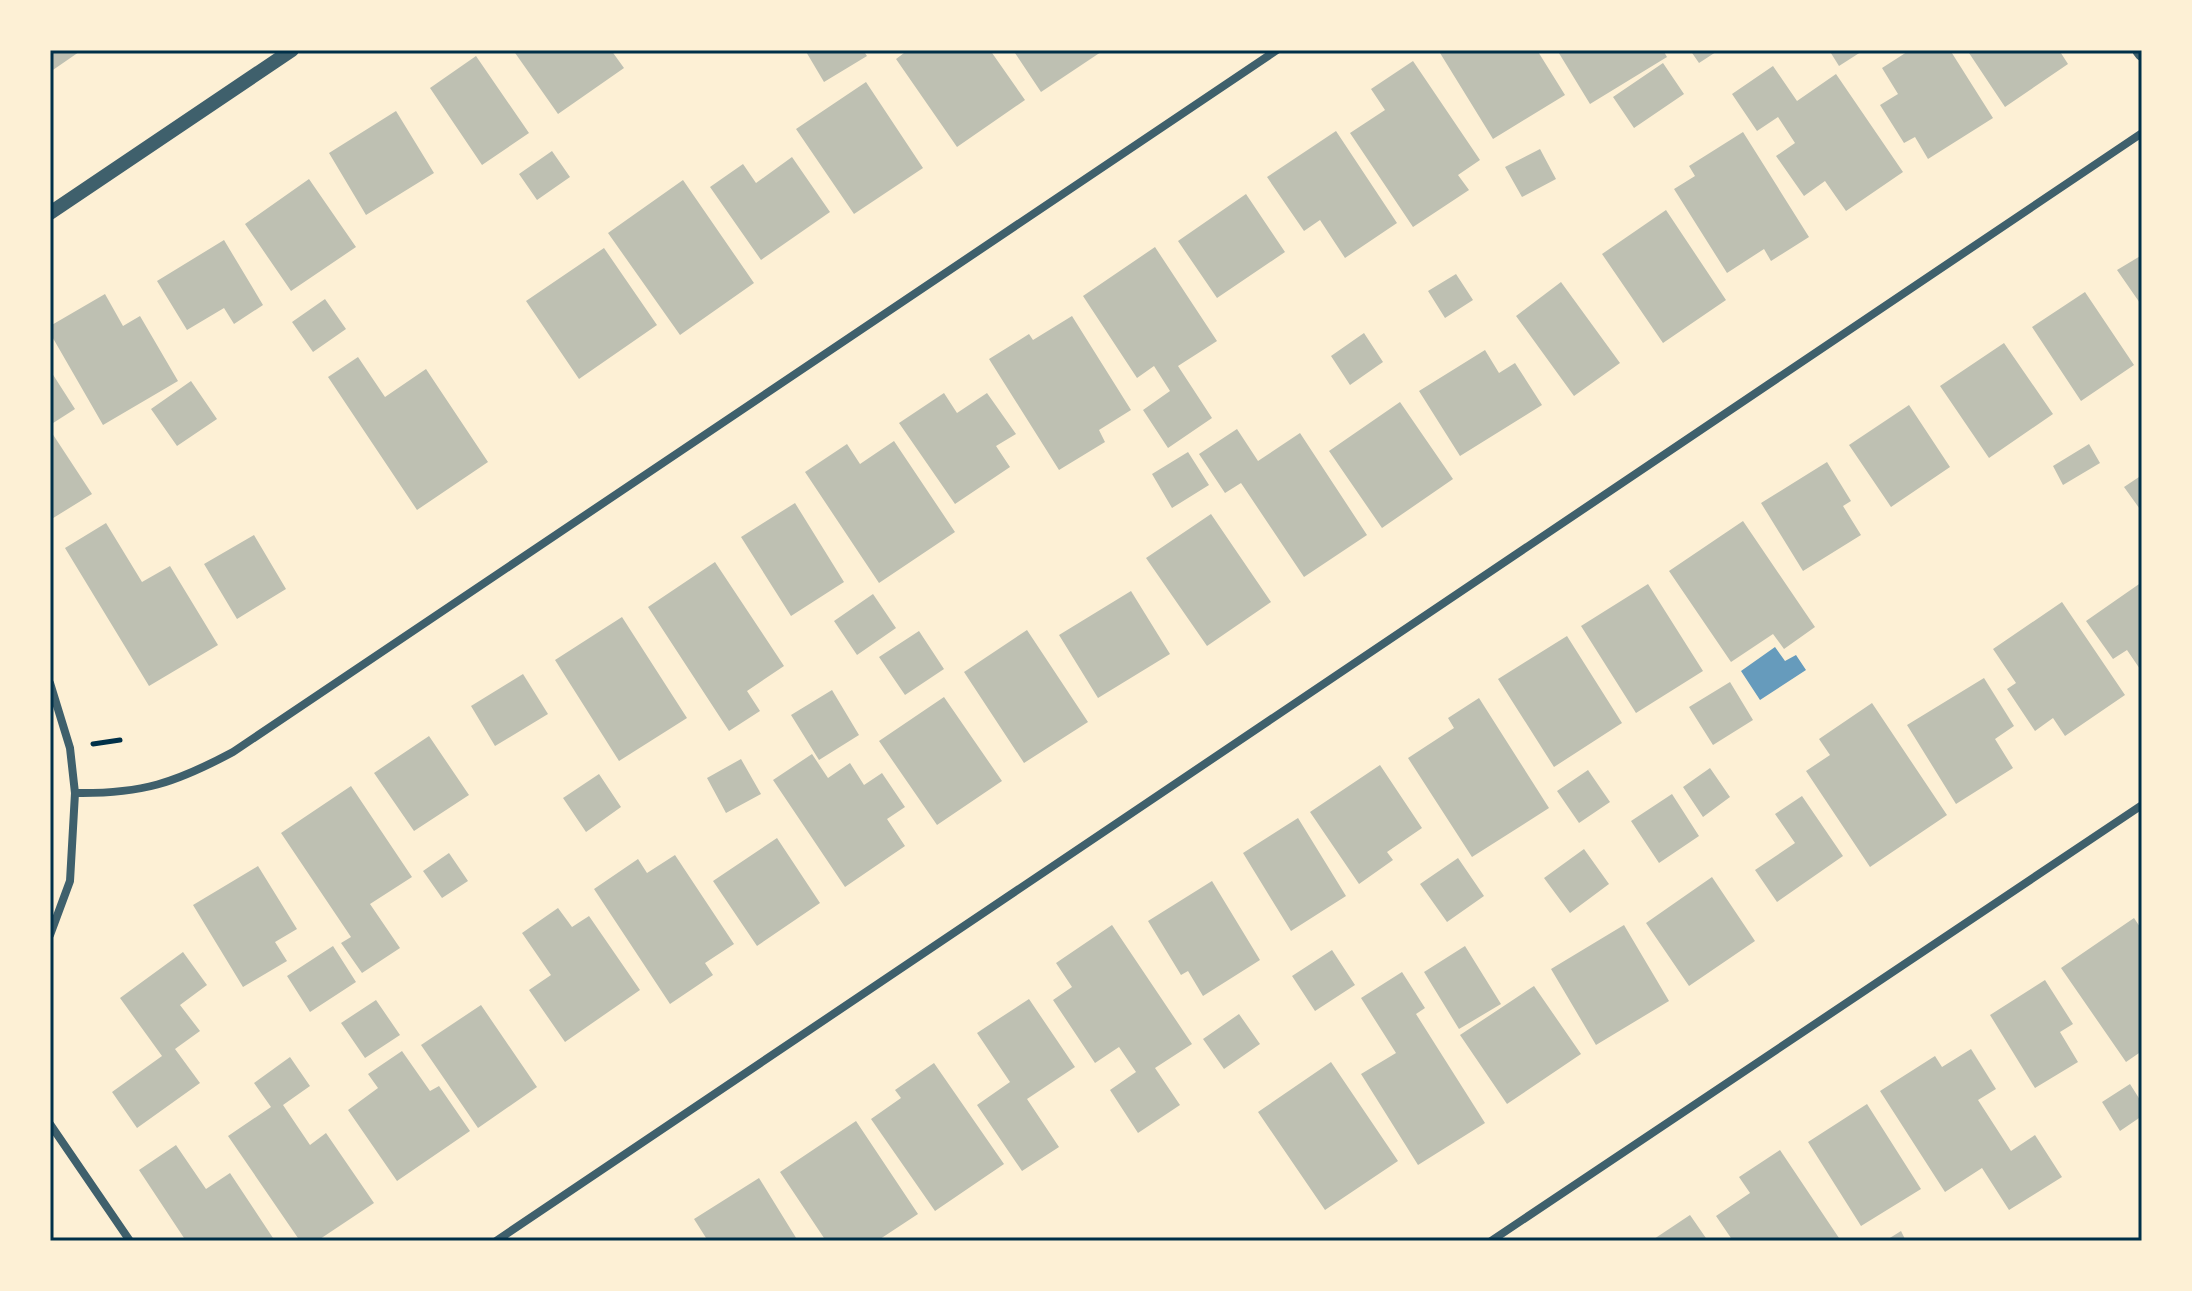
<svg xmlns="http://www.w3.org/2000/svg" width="2192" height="1291" viewBox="0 0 2192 1291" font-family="'Work Sans',sans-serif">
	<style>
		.water { fill: #669bbc }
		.building { fill: #bec0b2 }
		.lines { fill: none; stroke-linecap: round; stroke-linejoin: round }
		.path { stroke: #003049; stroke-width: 5 }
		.minor { stroke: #3f606c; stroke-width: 8 }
		.tertiary { stroke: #3f606c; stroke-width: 14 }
		.neatline { fill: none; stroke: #003049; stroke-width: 3 }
	</style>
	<rect width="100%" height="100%" fill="#fdf0d5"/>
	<!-- water -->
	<path class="water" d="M1775 647 1785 661 1796 655 1806 670 1760 700 1741 671Z"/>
	<!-- building -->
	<path class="building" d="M50 50H77L79 52 50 72Z
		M513 50H611L624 68 558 114Z
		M805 50H863L867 56 824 82Z
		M908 50H990L1025 100 957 147 896 59Z
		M1013 50H1104L1041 92Z
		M1446 50H1537L1565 95 1493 139 1440 53Z
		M1557 50H1663L1667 57 1590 104Z
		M1690 50H1719L1699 63Z
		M1829 50H1864L1839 66Z
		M1910 50H1950L1993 118 1928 159 1915 137 1904 143 1880 105 1898 94 1882 68Z
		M1967 50H2059L2068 64 2005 107Z
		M476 56 529 133 482 165 430 88Z
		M1413 61 1480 160 1458 175 1469 190 1413 227 1350 133 1385 110 1371 89Z
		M1663 63 1684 94 1634 128 1613 97Z
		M1773 66 1797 101 1836 74 1903 172 1846 211 1825 181 1804 196 1776 156 1795 143 1778 117 1757 131 1732 94Z
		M866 82 923 168 854 214 796 129Z
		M396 111 434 173 366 215 329 153Z
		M1336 131 1397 223 1345 258 1320 220 1304 231 1267 177Z
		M1743 132 1809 237 1771 261 1764 249 1727 273 1674 189 1695 176 1689 166Z
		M1540 149 1556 179 1522 197 1505 167Z
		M552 151 570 177 537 200 519 174Z
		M792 157 830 212 761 260 710 187 743 164 756 183Z
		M309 179 356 247 291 291 245 224Z
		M683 180 754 283 680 335 608 233Z
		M1246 194 1285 252 1217 298 1178 241Z
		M1666 210 1726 300 1663 343 1602 254Z
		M224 240 263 305 234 324 224 308 187 330 157 281Z
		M1155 247 1217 341 1178 366 1212 418 1168 448 1143 410 1170 391 1154 366 1137 378 1083 296Z
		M604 248 657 325 579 379 526 301Z
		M2142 255V306L2117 270Z
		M1456 274 1473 300 1445 318 1428 291Z
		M1561 282 1620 363 1574 396 1516 316Z
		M2085 292 2134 365 2081 401 2032 327Z
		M105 294 123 326 140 316 178 381 103 425 50 333V326Z
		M325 299 346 329 313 352 292 322Z
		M1072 316 1131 410 1099 430 1105 442 1059 470 989 359 1029 334 1033 340Z
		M1364 333 1383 362 1350 385 1331 356Z
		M2004 343 2053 414 1989 458 1940 386Z
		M1485 350 1499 373 1515 363 1542 405 1460 456 1419 391Z
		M358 357 385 397 426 369 488 462 417 510 328 377Z
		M50 370 75 409 50 425Z
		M191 381 217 419 177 446 151 409Z
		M944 393 957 413 987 393 1016 434 996 446 1010 467 955 504 899 423Z
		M1400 402 1453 479 1382 528 1329 451Z
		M1909 405 1950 467 1891 507 1849 445Z
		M1237 429 1258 461 1300 433 1367 535 1304 577 1241 483 1225 493 1199 454Z
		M50 430 92 494 50 520Z
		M894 441 955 532 879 583 805 472 847 444 860 464Z
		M2089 444 2100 463 2063 485 2053 466Z
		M1188 452 1209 485 1172 508 1152 474Z
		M1827 462 1851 501 1843 506 1861 535 1803 571 1761 503Z
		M2142 475V512L2124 487Z
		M795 503 844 582 791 616 741 537Z
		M1211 514 1271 602 1207 646 1146 558Z
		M1743 521 1815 627 1784 649 1773 634 1731 662 1669 571Z
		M106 523 142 582 170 566 218 645 149 686 65 548Z
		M254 535 286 589 237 619 204 564Z
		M715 562 784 666 747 691 760 711 729 731 648 607Z
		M2142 582V672L2127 650 2113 659 2086 621Z
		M1648 584 1703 671 1636 713 1581 626Z
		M1131 591 1170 654 1098 698 1059 635Z
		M873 594 896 628 857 655 834 621Z
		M2062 602 2125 695 2065 736 2053 718 2035 731 2007 689 2016 683 1993 649Z
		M622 617 687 718 619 761 555 660Z
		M1027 630 1088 722 1024 763 964 672Z
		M919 631 944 669 905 695 879 657Z
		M1567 636 1622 723 1554 767 1498 679Z
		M523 674 548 714 495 746 471 706Z
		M1984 678 2014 726 1995 739 2013 768 1956 804 1907 725Z
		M1730 682 1753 720 1713 745 1689 707Z
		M832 690 859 735 819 760 791 715Z
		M944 697 1002 781 937 825 879 741Z
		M1479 698 1549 808 1472 857 1408 758 1454 728 1448 718Z
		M1872 703 1947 815 1870 867 1806 771 1830 755 1819 739Z
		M429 736 469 795 414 831 374 773Z
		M812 754 828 778 850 763 864 785 882 773 905 807 887 819 905 846 845 887 773 780Z
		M741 759 761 794 726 813 707 778Z
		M1380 765 1422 828 1387 852 1393 860 1359 884 1310 812Z
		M1710 768 1730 797 1703 817 1683 787Z
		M1588 770 1610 802 1579 823 1557 791Z
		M599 774 621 807 586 832 563 798Z
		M351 786 412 877 370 904 400 948 362 973 341 943 351 937 281 833Z
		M1672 794 1699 836 1659 863 1631 821Z
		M1802 796 1843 856 1777 902 1755 870 1795 843 1775 814Z
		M1298 818 1346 896 1291 931 1243 853Z
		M777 838 820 903 757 946 713 881Z
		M1584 849 1609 884 1570 913 1544 878Z
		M449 853 468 881 442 898 423 871Z
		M675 855 734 944 705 963 713 975 670 1004 594 889 638 859 647 873Z
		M1458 858 1484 896 1447 922 1420 884Z
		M258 866 297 929 275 942 287 961 243 987 193 905Z
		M1712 877 1755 941 1689 986 1646 923Z
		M1212 881 1260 960 1203 996 1188 971 1181 975 1148 921Z
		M558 908 572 927 589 916 640 990 565 1042 529 990 551 975 522 933Z
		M2134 918 2142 930V1051L2126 1062 2061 968Z
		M1112 925 1192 1044 1155 1068 1180 1105 1138 1133 1110 1090 1136 1072 1119 1047 1095 1063 1053 1000 1072 987 1056 963Z
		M1624 925 1669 1001 1596 1045 1551 969Z
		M333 946 356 982 310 1012 287 976Z
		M1465 946 1501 1004 1459 1029 1424 972Z
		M1332 950 1355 985 1315 1011 1292 976Z
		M183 952 207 985 180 1005 200 1031 175 1049 200 1083 137 1128 112 1092 162 1056 120 998Z
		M1402 972 1425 1008 1416 1014 1485 1123 1418 1165 1361 1074 1396 1053 1361 998Z
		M2045 980 2073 1024 2060 1032 2078 1062 2035 1088 1990 1015Z
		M1534 986 1581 1054 1507 1104 1460 1035Z
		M1029 999 1075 1067 1027 1099 1059 1147 1022 1171 977 1105 1010 1082 977 1033Z
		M376 1000 400 1035 365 1058 341 1023Z
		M481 1005 537 1087 478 1128 421 1045Z
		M1239 1014 1260 1044 1224 1069 1203 1039Z
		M1971 1049 1996 1089 1978 1100 2011 1151 2035 1135 2062 1177 2009 1210 1982 1168 1945 1192 1880 1091 1935 1056 1942 1067Z
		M402 1051 430 1091 439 1086 470 1131 397 1181 348 1110 378 1088 368 1074Z
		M290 1057 310 1086 283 1105 310 1145 326 1133 374 1203 317 1241H300L228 1136 271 1107 254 1083Z
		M1331 1062 1398 1161 1325 1210 1258 1112Z
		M934 1063 1004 1164 935 1211 871 1119 901 1098 895 1090Z
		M2130 1084 2142 1103V1116L2120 1131 2102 1102Z
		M1867 1104 1921 1189 1861 1226 1808 1142Z
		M856 1121 918 1214 877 1241H826L780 1172Z
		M176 1145 206 1189 230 1173 275 1241H186L139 1170Z
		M1780 1150 1841 1241H1733L1716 1216 1750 1193 1739 1177Z
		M759 1178 798 1241H708L694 1219Z
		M1690 1215 1708 1241H1651Z
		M1901 1231 1906 1241H1885Z"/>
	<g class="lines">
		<!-- path -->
		<path class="path" d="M93 744 120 740"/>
		<!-- minor -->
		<path class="minor" d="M50 683 70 748 75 793 70 881 50 935
			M75 793C142 794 175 783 233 752L1277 50
			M50 1124 130 1241
			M496 1241 2142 133
			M1491 1241 2142 805"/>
		<!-- tertiary -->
		<path class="tertiary" d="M2139 50 2142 54
			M50 213 292 50"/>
	</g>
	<!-- border -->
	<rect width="2192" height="1291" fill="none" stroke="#fdf0d5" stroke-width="104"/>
	<rect x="52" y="52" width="2088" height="1187" class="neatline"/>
</svg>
